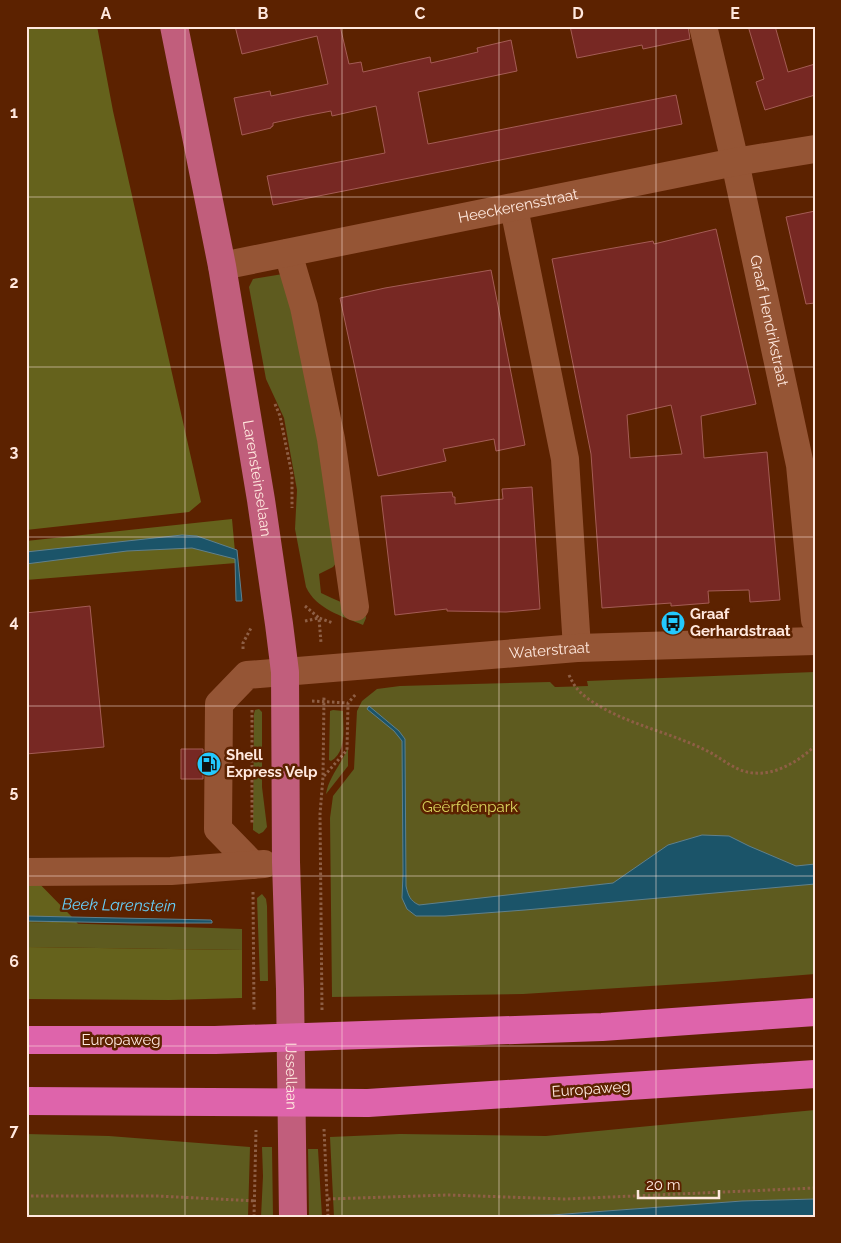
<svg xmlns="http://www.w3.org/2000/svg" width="841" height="1243" viewBox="0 0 841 1243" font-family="Raleway,sans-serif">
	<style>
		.green { fill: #5e5b1f }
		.forest { fill: #65621c }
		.water { fill: #1b5469; stroke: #5f808c }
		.building { fill: #772823; stroke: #a45c55; fill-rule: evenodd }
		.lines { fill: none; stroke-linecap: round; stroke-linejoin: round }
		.path { stroke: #8e5f45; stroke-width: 3; stroke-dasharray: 2.5 2.5; stroke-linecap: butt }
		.minor { stroke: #955535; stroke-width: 28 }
		.major { stroke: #c15e7c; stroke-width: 28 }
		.highway { stroke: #de64ab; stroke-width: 28 }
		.grid { fill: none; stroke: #ffe8de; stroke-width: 1; stroke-opacity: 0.55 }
		.labels { text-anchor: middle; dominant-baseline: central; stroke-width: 5; stroke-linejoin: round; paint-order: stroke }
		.street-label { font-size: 15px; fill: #ffe8de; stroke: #5c2200 }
		.poi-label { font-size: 15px; font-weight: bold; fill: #ffe8de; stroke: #5c2200; text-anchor: start }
		.park-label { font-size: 15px; fill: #dcd75e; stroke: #5c2200 }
		.water-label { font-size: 16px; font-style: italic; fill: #66cff9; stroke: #5c2200 }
		.neatline { fill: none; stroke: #ffe8de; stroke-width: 2 }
		.grid-label { font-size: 16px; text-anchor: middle; font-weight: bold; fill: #ffe8de }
	</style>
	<rect width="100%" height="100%" fill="#5c2200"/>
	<!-- green -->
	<path class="green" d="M283 274 325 465 337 562 333 567 319 574 321 593C335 600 350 606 365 611L366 618 363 625C342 616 316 609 306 587L295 529 297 490 284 418 266 379 249 287 253 279Z
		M815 672V974L714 982 523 994 332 997 330 818 333 796 354 769 357 711 362 701 377 689 400 686 550 682 555 687H557L588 686 587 681Z
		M259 709 262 712V787L267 827 263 832 259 834 253 830 254 714 255 710Z
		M333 710 343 711C343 728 347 752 331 761L329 760 330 711Z
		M348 747V766L326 794C329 776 342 764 348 747Z
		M262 894 266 899 267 906 268 981H260L257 898Z
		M26 922 242 929V950L26 947Z
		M815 1110V1199L742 1201 552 1215 334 1217 330 1137 400 1134 546 1136Z
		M26 1134 109 1136 250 1147 248 1217H26Z
		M262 1147H272L273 1217H261L263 1176Z
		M308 1149H318L322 1217H309Z"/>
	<!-- forest -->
	<path class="forest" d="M26 26H97L113 111 201 502 189 512 26 530Z
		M232 519 236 563 26 580V541Z
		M26 870 72 917 78 924 26 922Z
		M26 947 242 950V998L169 1000 26 999Z"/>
	<!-- water -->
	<path class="water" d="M182 535 197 536 237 550 242 601H236L235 559 192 548 127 551 26 564V552Z
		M369 706 399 731 405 739 406 886C408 895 410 901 419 905L613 883 668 845 702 835 729 836 749 846 796 866 815 864V884L525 910 445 916H416L407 909 402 898 403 874 402 741 394 731 367 709Z
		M26 916 211 920 212 921V923H132L26 921Z
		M815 1199V1217H400L552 1215 742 1201Z"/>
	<!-- building -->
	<path class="building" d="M235 26H340L349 64 361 62 363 72 430 57 431 63 478 52 477 48 511 40 517 71 418 92 428 144 676 95 682 124 273 205 267 176 385 153 376 106 332 116 331 111 305 116 273 123V126L271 127V128L242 135 234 98 270 91 271 96 328 84 317 36 242 54Z
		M570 26H688L690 39 643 49 642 45 577 58Z
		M748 26H775L788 72 815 64V95L765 110 756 82 764 79Z
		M815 211V303L806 304 786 217Z
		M716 229 756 404 701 416 704 458 767 452 780 600 750 602 749 590 708 591 709 603 671 606V603L602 608 591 454 552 259 653 241 654 244ZM671 405 682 454 630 458 627 415Z
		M491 270 525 445 496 451 494 439 443 449 446 461 378 476 340 298 385 288Z
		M532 487 540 609 506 612 447 611V609L395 615 381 496 452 492 453 497H455V504L503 499 502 489Z
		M90 606 104 747 26 754V613Z
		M181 749H203V779H181Z"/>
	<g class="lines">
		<!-- path -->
		<path class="path" d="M275 404 280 416 292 475V508
			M305 606 319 618 321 643
			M305 621 319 618 333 623
			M243 649V643L251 628
			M569 675C574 686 578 691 587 698 624 725 673 732 713 754 726 762 738 772 754 773 776 775 799 761 815 746
			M312 701 348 703
			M252 710V824
			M324 776 347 750 348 703 356 694
			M253 892 254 1011
			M322 1010 320 814 323 777 324 696
			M324 1129 328 1217
			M26 1196H157L256 1201
			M328 1199 448 1195 565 1199 815 1188
			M254 1217 256 1130"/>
		<!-- minor -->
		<g class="minor">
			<path id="s1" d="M703 26 735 162 800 465 815 620"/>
			<path d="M514 208 565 459 577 648"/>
			<path d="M288 253 304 307 331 439 355 607"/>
			<path id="s2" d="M222 266 735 162 815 149"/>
			<path id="s3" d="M253 865 218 829 219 704 247 675 577 648 815 641"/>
			<path d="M26 872 171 871 264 864"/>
		</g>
		<!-- major -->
		<path class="major" id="s4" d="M174 26 222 266 261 500 279 624 285 672 286 862 290 989 293 1217"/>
		<!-- highway -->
		<path class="highway" d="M26 1040H215L602 1027 815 1012
			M26 1101 368 1103 815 1074"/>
	</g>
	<!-- grid -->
	<path class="grid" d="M185 26V1217M342 26V1217M499 26V1217M656 26V1217M26 197H815M26 367H815M26 537H815M26 706H815M26 876H815M26 1046H815"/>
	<!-- icons -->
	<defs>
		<symbol id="bus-disc" viewBox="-11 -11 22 22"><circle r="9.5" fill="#23c9fe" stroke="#5c2200"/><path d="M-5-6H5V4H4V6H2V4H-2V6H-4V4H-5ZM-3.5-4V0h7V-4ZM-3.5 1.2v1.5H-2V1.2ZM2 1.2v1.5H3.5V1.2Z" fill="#111"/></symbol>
		<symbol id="fuel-disc" viewBox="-11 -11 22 22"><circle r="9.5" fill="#23c9fe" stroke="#5c2200"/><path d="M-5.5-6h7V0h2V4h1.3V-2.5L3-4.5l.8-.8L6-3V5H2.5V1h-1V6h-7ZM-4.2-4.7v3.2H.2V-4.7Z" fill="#111"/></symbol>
	</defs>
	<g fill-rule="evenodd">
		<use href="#bus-disc" x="659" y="609" width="28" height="28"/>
		<use href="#fuel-disc" x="195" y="750" width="28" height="28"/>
	</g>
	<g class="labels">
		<!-- street labels -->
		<g class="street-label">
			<text stroke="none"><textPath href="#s2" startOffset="302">Heeckerensstraat</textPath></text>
			<text stroke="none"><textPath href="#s1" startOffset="302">Graaf Hendrikstraat</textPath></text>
			<text stroke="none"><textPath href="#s4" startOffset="460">Larensteinselaan</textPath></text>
			<text stroke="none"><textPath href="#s3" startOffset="519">Waterstraat</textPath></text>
			<text x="121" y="1040">Europaweg</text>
			<text stroke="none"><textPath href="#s4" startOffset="1060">IJssellaan</textPath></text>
			<text transform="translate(591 1089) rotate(-4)">Europaweg</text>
		</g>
		<!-- poi labels -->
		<g class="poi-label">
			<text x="690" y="614">Graaf<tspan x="690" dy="17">Gerhardstraat</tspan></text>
			<text x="226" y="755">Shell<tspan x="226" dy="17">Express Velp</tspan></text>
		</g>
		<!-- park labels -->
		<g class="park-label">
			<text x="470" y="807">Geërfdenpark</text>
		</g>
		<!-- water labels -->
		<g class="water-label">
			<text transform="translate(119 905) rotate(1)">Beek Larenstein</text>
		</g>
	</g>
	<!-- border -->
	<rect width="841" height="1243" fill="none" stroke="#5c2200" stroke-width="55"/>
	<!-- scale -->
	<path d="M638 1190v8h81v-8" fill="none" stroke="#ffe8de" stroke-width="2.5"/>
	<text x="646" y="1190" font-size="15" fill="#ffe8de" stroke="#5c2200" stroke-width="4" paint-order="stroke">20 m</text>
	<rect x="28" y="28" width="786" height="1188" class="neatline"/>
	<g class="grid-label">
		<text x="106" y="19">A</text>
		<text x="263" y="19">B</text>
		<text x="420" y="19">C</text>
		<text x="578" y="19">D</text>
		<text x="735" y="19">E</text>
		<text x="14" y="118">1</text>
		<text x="14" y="288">2</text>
		<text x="14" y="457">3</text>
		<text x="14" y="627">4</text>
		<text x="14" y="797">5</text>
		<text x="14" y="967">6</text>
		<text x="14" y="1136">7</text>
	</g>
</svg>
